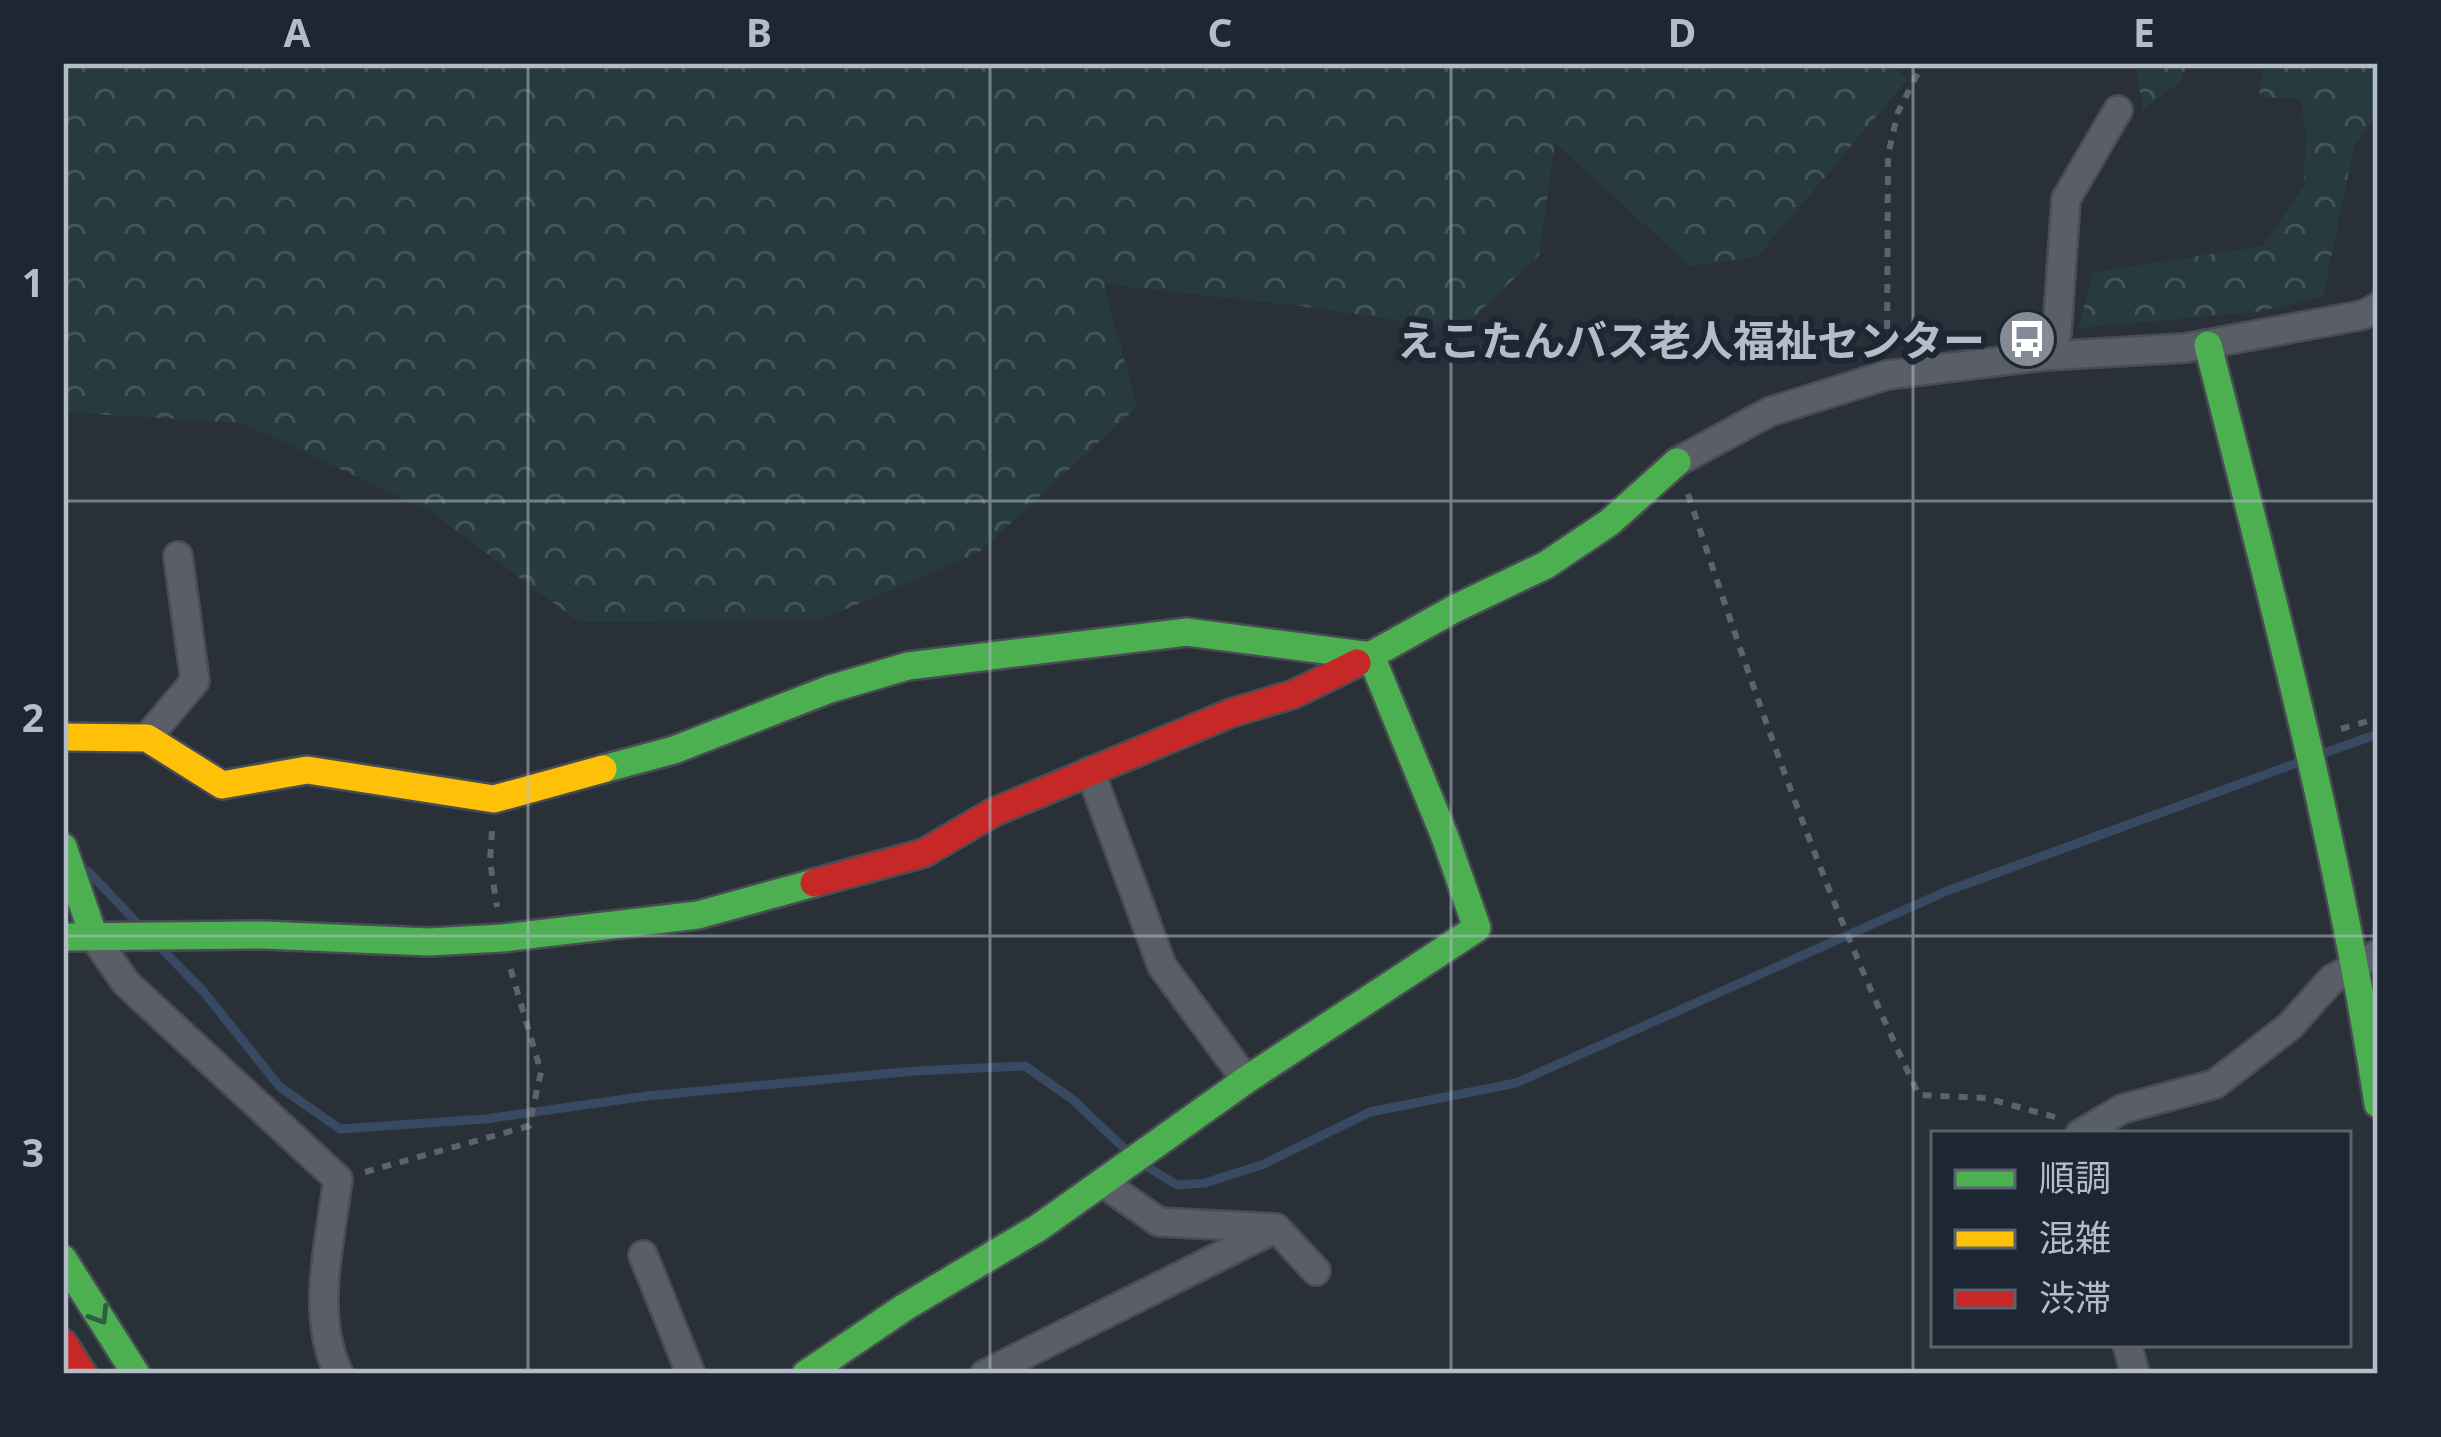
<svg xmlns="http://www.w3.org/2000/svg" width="2441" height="1437" viewBox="0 0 2441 1437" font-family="'Noto Sans','Noto Sans JP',sans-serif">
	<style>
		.forest { fill: url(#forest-crowns) }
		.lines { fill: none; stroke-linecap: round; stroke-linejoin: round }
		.stream { stroke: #384963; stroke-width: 9 }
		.street-casing { stroke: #484c53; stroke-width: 32 }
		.fast-casing { stroke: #484c53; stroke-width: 32 }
		.slow-casing { stroke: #484c53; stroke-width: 32 }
		.jam-casing { stroke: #484c53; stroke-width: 32 }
		.path { stroke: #5d636a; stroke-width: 6; stroke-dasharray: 9 9; stroke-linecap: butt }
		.street { stroke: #5a5e66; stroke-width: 27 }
		.fast { stroke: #4caf50; stroke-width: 27 }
		.slow { stroke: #ffc107; stroke-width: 27 }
		.jam { stroke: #c62828; stroke-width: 27 }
		.oneway { stroke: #305d3f }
		.grid { fill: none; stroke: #b4bcc9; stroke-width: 3; stroke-opacity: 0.55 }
		.labels { text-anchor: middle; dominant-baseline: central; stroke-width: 12; stroke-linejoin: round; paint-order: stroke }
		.poi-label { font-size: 42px; font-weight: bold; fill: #b4bcc9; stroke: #1d2633; text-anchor: end }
		.neatline { fill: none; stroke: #b4bcc9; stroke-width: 4.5 }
		.grid-label { font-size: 39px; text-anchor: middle; font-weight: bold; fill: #b4bcc9 }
	</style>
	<defs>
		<pattern id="forest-crowns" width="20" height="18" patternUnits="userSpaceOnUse" patternTransform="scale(3)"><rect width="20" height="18" fill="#273a3e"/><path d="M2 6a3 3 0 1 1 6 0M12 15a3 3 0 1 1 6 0" fill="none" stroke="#445559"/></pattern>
	</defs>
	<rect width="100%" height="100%" fill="#2a3038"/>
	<!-- forest -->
	<path class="forest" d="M63 63H1890L1907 80 1757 257 1690 266 1555 143 1539 255 1460 330 1302 306 1104 284 1137 407 978 553 820 620 579 622 432 512 242 423 63 412Z
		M2140 63H2187L2181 81 2143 110 2136 68Z
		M2263 63H2378V111L2354 147 2323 296 2257 312 2078 328 2094 272 2263 246 2304 186 2306 128 2299 99 2259 97Z"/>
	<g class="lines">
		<!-- stream -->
		<path class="stream" d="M2321 754 2378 734
			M88 871 138 924
			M162 949 203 991 280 1087 340 1129 485 1119 647 1096 915 1071 1025 1066 1072 1099 1126 1150
			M1144 1165 1177 1185 1205 1183 1264 1164 1370 1112 1516 1083 1947 891 2305 760"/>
		<defs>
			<path id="street" d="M2044 356 2057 333 2066 199 2118 110
				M1677 462 1769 412 1887 375 2044 356 2185 348 2363 315 2378 307
				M147 738 195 681 178 556
				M1090 771 1162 966 1246 1080
				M94 937 126 983 338 1179C330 1243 310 1315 339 1374
				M2080 1134 2122 1109 2215 1084 2290 1026 2332 979 2378 954
				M1103 1183 1159 1222 1276 1228 1316 1271
				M643 1255 691 1374
				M2127 1344 2135 1374
				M985 1374 1276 1228"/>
			<path id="fast" d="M2208 345C2272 597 2339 847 2378 1104
				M1357 663 1456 608 1546 565 1610 522 1677 462
				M603 769 674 750 830 689 908 666 1187 632 1371 656
				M63 847 94 937
				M63 937 263 935 429 942 502 938 698 915 814 883
				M63 1259 136 1374
				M806 1374 905 1307 1038 1228 1246 1080 1477 928 1445 837 1371 656"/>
			<path id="slow" d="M63 737 147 738 222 785 307 770 494 799 603 769"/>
			<path id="jam" d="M814 883 924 853 994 812 1231 713 1294 694 1357 663
				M63 1343 83 1374"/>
		</defs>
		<!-- street casing -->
		<use href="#street" class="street-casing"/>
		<!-- fast casing -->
		<use href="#fast" class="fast-casing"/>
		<!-- slow casing -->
		<use href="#slow" class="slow-casing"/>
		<!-- jam casing -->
		<use href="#jam" class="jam-casing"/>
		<!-- path -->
		<path class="path" d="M1887 347 1888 155 1898 112 1923 63
			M1688 494C1756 698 1825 900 1919 1095L1986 1098 2062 1119
			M2341 729 2378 718
			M492 831 490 861 497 907
			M365 1172 529 1126 541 1072 510 967"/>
		<!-- street -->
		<use href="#street" class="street"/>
		<!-- fast -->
		<use href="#fast" class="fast"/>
		<!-- slow -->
		<use href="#slow" class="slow"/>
		<!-- jam -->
		<use href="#jam" class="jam"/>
	</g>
	<!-- one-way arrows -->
	<defs><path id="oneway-chevron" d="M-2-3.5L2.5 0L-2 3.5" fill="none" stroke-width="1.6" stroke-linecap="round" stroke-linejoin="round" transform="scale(3)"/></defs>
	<use class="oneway" href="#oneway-chevron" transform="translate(100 1316) rotate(58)"/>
	<!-- grid -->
	<path class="grid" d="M528 63V1374M990 63V1374M1451 63V1374M1913 63V1374M63 501H2378M63 936H2378"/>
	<!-- icons -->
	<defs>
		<symbol id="bus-disc" viewBox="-11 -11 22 22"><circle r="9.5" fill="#848b96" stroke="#1d2633"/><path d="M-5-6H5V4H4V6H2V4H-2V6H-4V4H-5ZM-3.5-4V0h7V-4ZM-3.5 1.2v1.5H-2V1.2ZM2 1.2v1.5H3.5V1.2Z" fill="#fff"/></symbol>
	</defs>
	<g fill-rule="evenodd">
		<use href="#bus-disc" x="1994" y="306" width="66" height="66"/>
	</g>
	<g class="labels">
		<!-- poi labels -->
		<g class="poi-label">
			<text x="1985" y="339">えこたんバス老人福祉センター</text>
		</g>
	</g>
	<!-- border -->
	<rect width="2441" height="1437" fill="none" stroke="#1d2633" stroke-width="132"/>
	<!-- legend -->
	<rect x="1931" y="1131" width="420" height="216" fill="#1d2633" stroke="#59626f" stroke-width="3"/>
	<rect x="1955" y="1170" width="60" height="18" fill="#4caf50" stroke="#59626f" stroke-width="3"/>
	<text x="2039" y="1191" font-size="36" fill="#b4bcc9">順調</text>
	<rect x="1955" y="1230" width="60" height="18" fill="#ffc107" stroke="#59626f" stroke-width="3"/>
	<text x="2039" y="1251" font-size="36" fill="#b4bcc9">混雑</text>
	<rect x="1955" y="1290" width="60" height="18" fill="#c62828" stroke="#59626f" stroke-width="3"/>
	<text x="2039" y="1311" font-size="36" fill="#b4bcc9">渋滞</text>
	<rect x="66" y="66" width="2309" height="1305" class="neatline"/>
	<g class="grid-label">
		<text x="297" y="47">A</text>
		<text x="759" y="47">B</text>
		<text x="1220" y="47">C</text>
		<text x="1682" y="47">D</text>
		<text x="2144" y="47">E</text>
		<text x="33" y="297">1</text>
		<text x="33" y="732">2</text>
		<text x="33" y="1167">3</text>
	</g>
</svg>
